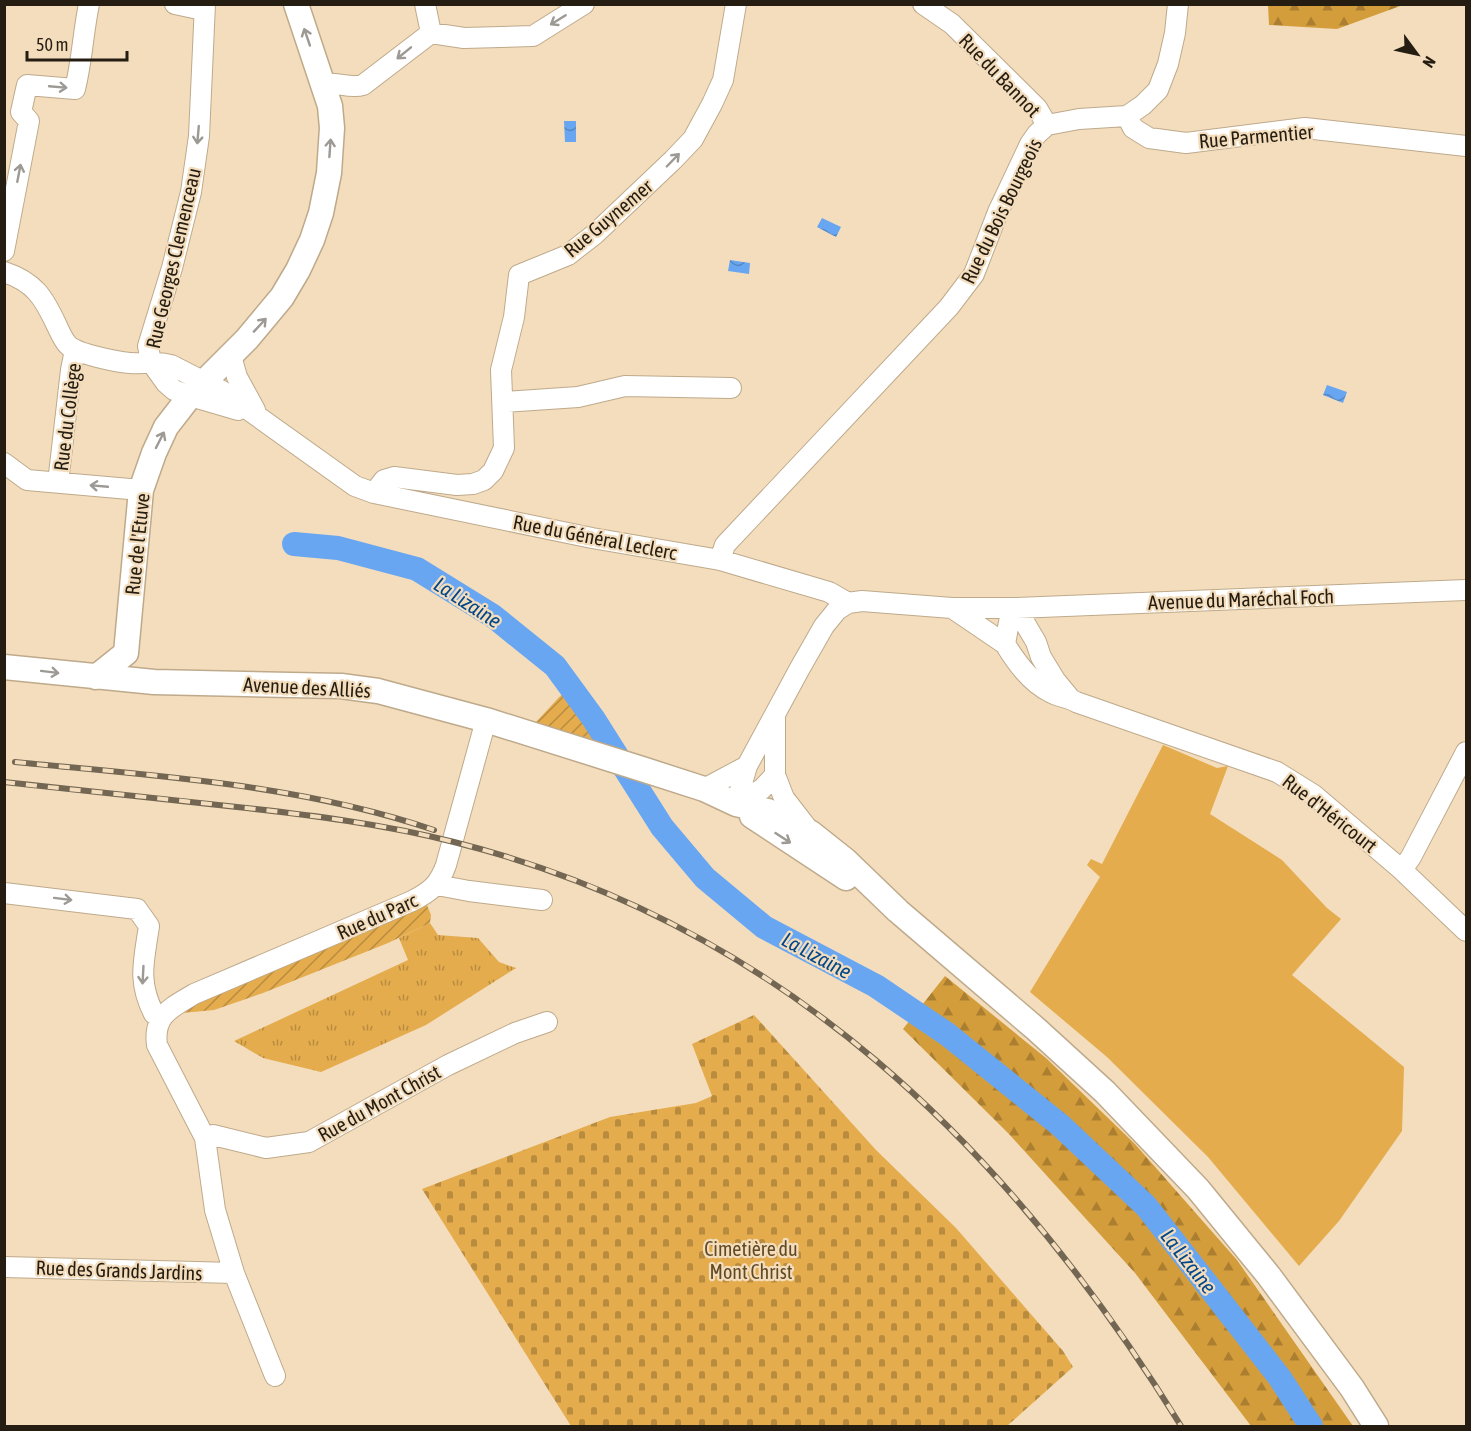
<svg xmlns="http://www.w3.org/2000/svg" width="1471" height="1431" viewBox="0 0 1471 1431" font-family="'Asap Condensed',sans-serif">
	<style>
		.grass { fill: url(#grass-tufts) }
		.forest { fill: url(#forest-firs) }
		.cemetery { fill: url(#cemetery-stones) }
		.garden { fill: url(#garden-furrows) }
		.pitch { fill: #e4ac4d }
		.water { fill: url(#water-waves) }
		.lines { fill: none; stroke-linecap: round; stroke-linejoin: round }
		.river { stroke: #68a6f2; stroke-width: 24 }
		.minor-casing { stroke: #beaa8b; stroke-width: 22 }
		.major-casing { stroke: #beaa8b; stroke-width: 27 }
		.minor { stroke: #fff; stroke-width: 20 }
		.major { stroke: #fff; stroke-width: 24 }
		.rail-casing { stroke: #736652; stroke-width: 6 }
		.rail { stroke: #f3ddbd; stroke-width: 4; stroke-dasharray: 11; stroke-linecap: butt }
		.oneway { stroke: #9d9994 }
		.labels { text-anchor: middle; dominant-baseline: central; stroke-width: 4.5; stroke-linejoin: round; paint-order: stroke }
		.street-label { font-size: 20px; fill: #251d11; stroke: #f3ddbd }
		.park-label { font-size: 20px; fill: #614a23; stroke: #f3ddbd }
		.water-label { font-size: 21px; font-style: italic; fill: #02478a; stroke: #f3ddbd }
	</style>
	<defs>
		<pattern id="grass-tufts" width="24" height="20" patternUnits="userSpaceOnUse" patternTransform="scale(1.5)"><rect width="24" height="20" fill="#e4ac4d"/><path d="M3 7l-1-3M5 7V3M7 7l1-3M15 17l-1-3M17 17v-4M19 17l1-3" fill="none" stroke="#b98b3f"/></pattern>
		<pattern id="forest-firs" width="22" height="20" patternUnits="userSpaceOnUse" patternTransform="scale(1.5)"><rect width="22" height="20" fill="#d49d3b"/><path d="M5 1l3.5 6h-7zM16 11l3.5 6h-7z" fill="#ac7f30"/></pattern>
		<pattern id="cemetery-stones" width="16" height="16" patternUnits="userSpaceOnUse" patternTransform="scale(1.5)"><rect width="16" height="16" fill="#e4ac4d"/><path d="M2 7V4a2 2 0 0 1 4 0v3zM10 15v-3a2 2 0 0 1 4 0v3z" fill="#b98b3f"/></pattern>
		<pattern id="garden-furrows" width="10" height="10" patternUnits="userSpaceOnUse" patternTransform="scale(1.5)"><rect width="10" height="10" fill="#e4ac4d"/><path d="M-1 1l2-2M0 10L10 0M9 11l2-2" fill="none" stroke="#b98b3f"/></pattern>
		<pattern id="water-waves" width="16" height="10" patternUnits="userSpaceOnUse" patternTransform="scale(1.5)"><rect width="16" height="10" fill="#68a6f2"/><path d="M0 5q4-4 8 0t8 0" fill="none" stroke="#5587c3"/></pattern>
	</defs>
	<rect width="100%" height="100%" fill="#f3ddbd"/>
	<!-- grass -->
	<path class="grass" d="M430 923 438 935 478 938 499 962 516 968 426 1025 321 1072 263 1058 234 1041 408 960 399 938Z"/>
	<!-- forest -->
	<path class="forest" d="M1268 5V4L1403 5 1337 29 1269 25Z
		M945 976 1046 1058 1135 1144 1237 1260 1353 1426H1251L1135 1273 1008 1133 903 1029Z"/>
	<!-- cemetery -->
	<path class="cemetery" d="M754 1015 876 1150 956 1228 1063 1351 1073 1367 1007 1426H571L422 1189 610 1117 696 1103 712 1096 692 1044Z"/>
	<!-- garden -->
	<path class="garden" d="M563 693 573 705 594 741 535 723Z
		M426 903 431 915 430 923 388 943 263 993 214 1010 182 1013 183 1008Z"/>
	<!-- pitch -->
	<path class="pitch" d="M1163 745 1217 768 1228 766 1210 814 1282 860 1327 908 1341 919 1292 975 1404 1067 1402 1131 1339 1221 1299 1266 1208 1157 1107 1057 1030 992 1100 877 1087 865 1091 859 1102 864Z"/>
	<!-- water -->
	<path class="water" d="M564 121H576V142H565Z
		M822 218 841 227 836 237 817 227Z
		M730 260 750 263 749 274 728 271Z
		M1327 385 1347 392 1343 403 1323 395Z"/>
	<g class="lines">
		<!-- river -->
		<path class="river" d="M294 544 338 548 417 569 493 616 555 666 593 718 662 827 705 878 764 927 876 986 947 1034 1060 1125 1146 1206 1280 1378 1311 1426"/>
		<defs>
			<path id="minor" d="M175 4 203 10
				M205 4 199 136 191 192 172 268 148 346 151 362 166 383 174 390 190 396 238 410
				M425 4 431 33
				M923 4 952 24 1037 108 1047 125
				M324 84C338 82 350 89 363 85L431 33 464 38 533 36 584 4
				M21 112 27 85 75 89C82 61 83 33 89 4
				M1127 116 1133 128 1149 138 1186 143 1305 128 1466 146
				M4 251 29 121 21 112
				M4 272C35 282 44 298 57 326 60 332 63 340 68 345 77 354 117 362 130 363 144 364 157 361 171 365L222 391 355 486 374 493 592 538 720 560 829 592 848 603 862 601 952 608H1016L1466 590
				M231 356 237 377 255 410
				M503 402 578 397 625 386 731 388
				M4 463 27 480 141 490
				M58 483 71 370 75 350
				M374 493 384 480 394 477 457 485 473 484 484 480 493 471 504 448 501 370 514 317 519 275 568 255 595 234 673 160 693 139 712 104 723 80 736 4
				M720 560 725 545 949 307 974 274 998 212 1030 144 1037 134 1047 125 1079 119 1127 116 1143 105 1158 90 1168 64 1175 33 1178 4
				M952 608 1005 644
				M1016 608 1009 622 1005 644C1016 662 1030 682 1050 692 1058 697 1068 697 1076 702L1277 772 1314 795 1402 870 1466 931
				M1016 608 1036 642 1041 657 1055 680 1069 697
				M775 718V775L784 798 808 829
				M704 789 747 766
				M736 804 747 766 800 668 824 626 837 610 848 603
				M736 804 762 789 775 775
				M1402 870 1411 857 1466 752
				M437 885 469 891 542 900
				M4 893 137 909 149 926C144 961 137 981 154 1014L161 1017
				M205 1138 213 1135 266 1148 309 1142 448 1065 515 1033 547 1022
				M4 1267 234 1273
				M275 1376 234 1273 215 1210 205 1138 157 1045C153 1015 171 1008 194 994L412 901C430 892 439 885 446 865L486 720"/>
			<path id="major" d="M4 667 154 682 341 686 378 691 486 720 645 770 704 789 736 804 768 811 811 833 845 860 898 911 1036 1029 1105 1092 1198 1189 1269 1276 1352 1388 1376 1426
				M96 677 126 653 141 490 154 453 166 427 190 396 247 339 282 297 298 270 312 240 321 213 329 173 332 128 330 106 296 4
				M752 816 846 878"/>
		</defs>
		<!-- minor casing -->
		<use href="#minor" class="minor-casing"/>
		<!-- major casing -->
		<use href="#major" class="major-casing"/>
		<!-- minor -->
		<use href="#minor" class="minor"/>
		<!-- major -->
		<use href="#major" class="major"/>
		<defs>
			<path id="rail" d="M15 762C156 776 299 784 434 830
				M4 782C82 791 160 798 237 807 310 815 383 824 454 842 781 924 1009 1147 1181 1426"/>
		</defs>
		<!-- rail casing -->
		<use href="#rail" class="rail-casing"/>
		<!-- rail -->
		<use href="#rail" class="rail"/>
	</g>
	<!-- one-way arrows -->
	<defs><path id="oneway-shaft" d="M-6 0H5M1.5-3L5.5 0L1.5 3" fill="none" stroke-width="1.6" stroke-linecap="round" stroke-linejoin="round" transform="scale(1.5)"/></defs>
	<g class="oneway">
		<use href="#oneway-shaft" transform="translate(558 20) rotate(148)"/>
		<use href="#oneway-shaft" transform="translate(307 37) rotate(-109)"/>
		<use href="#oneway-shaft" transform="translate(404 53) rotate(141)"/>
		<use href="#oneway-shaft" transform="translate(58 87) rotate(5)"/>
		<use href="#oneway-shaft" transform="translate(198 135) rotate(95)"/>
		<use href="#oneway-shaft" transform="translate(330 148) rotate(-86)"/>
		<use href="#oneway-shaft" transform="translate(673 160) rotate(-46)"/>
		<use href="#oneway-shaft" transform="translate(19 173) rotate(-79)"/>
		<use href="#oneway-shaft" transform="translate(260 325) rotate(-47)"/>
		<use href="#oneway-shaft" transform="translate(160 440) rotate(-63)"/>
		<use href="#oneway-shaft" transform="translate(99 486) rotate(-175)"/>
		<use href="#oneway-shaft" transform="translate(50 672) rotate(7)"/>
		<use href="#oneway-shaft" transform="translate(783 838) rotate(33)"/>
		<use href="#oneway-shaft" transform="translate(63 899) rotate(7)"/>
		<use href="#oneway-shaft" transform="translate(143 975) rotate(93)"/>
	</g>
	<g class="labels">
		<!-- street labels -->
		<g class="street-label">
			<text transform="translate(1000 75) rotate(46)">Rue du Bannot</text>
			<text transform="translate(1256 136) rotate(-5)">Rue Parmentier</text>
			<text transform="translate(1001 211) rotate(-64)">Rue du Bois Bourgeois</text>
			<text transform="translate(608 218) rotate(-40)">Rue Guynemer</text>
			<text transform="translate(173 258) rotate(-77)">Rue Georges Clemenceau</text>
			<text transform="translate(67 417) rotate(-83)">Rue du Collège</text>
			<text transform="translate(595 537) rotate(11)">Rue du Général Leclerc</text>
			<text transform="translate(137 544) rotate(-84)">Rue de l'Etuve</text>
			<text transform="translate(1241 599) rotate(-2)">Avenue du Maréchal Foch</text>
			<text transform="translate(307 687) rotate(3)">Avenue des Alliés</text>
			<text transform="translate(1330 813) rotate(38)">Rue d'Héricourt</text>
			<text transform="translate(377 916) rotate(-24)">Rue du Parc</text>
			<text transform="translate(379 1103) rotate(-29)">Rue du Mont Christ</text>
			<text transform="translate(119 1270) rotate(2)">Rue des Grands Jardins</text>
		</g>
		<!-- park labels -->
		<g class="park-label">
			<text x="751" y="1248">Cimetière du<tspan x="751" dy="23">Mont Christ</tspan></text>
		</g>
		<!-- water labels -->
		<g class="water-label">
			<text transform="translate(468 602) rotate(33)">La Lizaine</text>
			<text transform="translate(817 955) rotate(28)">La Lizaine</text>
			<text transform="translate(1189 1261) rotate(52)">La Lizaine</text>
		</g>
	</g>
	<!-- border -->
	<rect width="1471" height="1431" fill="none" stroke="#251d11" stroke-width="12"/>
	<!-- north arrow -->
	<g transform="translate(1417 54) rotate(123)" stroke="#f3ddbd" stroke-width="4.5" paint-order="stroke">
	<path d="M0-4.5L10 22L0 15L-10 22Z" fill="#251d11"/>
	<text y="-9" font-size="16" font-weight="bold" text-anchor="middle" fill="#251d11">N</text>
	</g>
	<!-- scale -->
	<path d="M27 51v9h100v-9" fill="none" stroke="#251d11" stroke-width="3"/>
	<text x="36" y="51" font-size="18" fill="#251d11" stroke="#f3ddbd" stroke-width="4.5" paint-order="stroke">50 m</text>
</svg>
